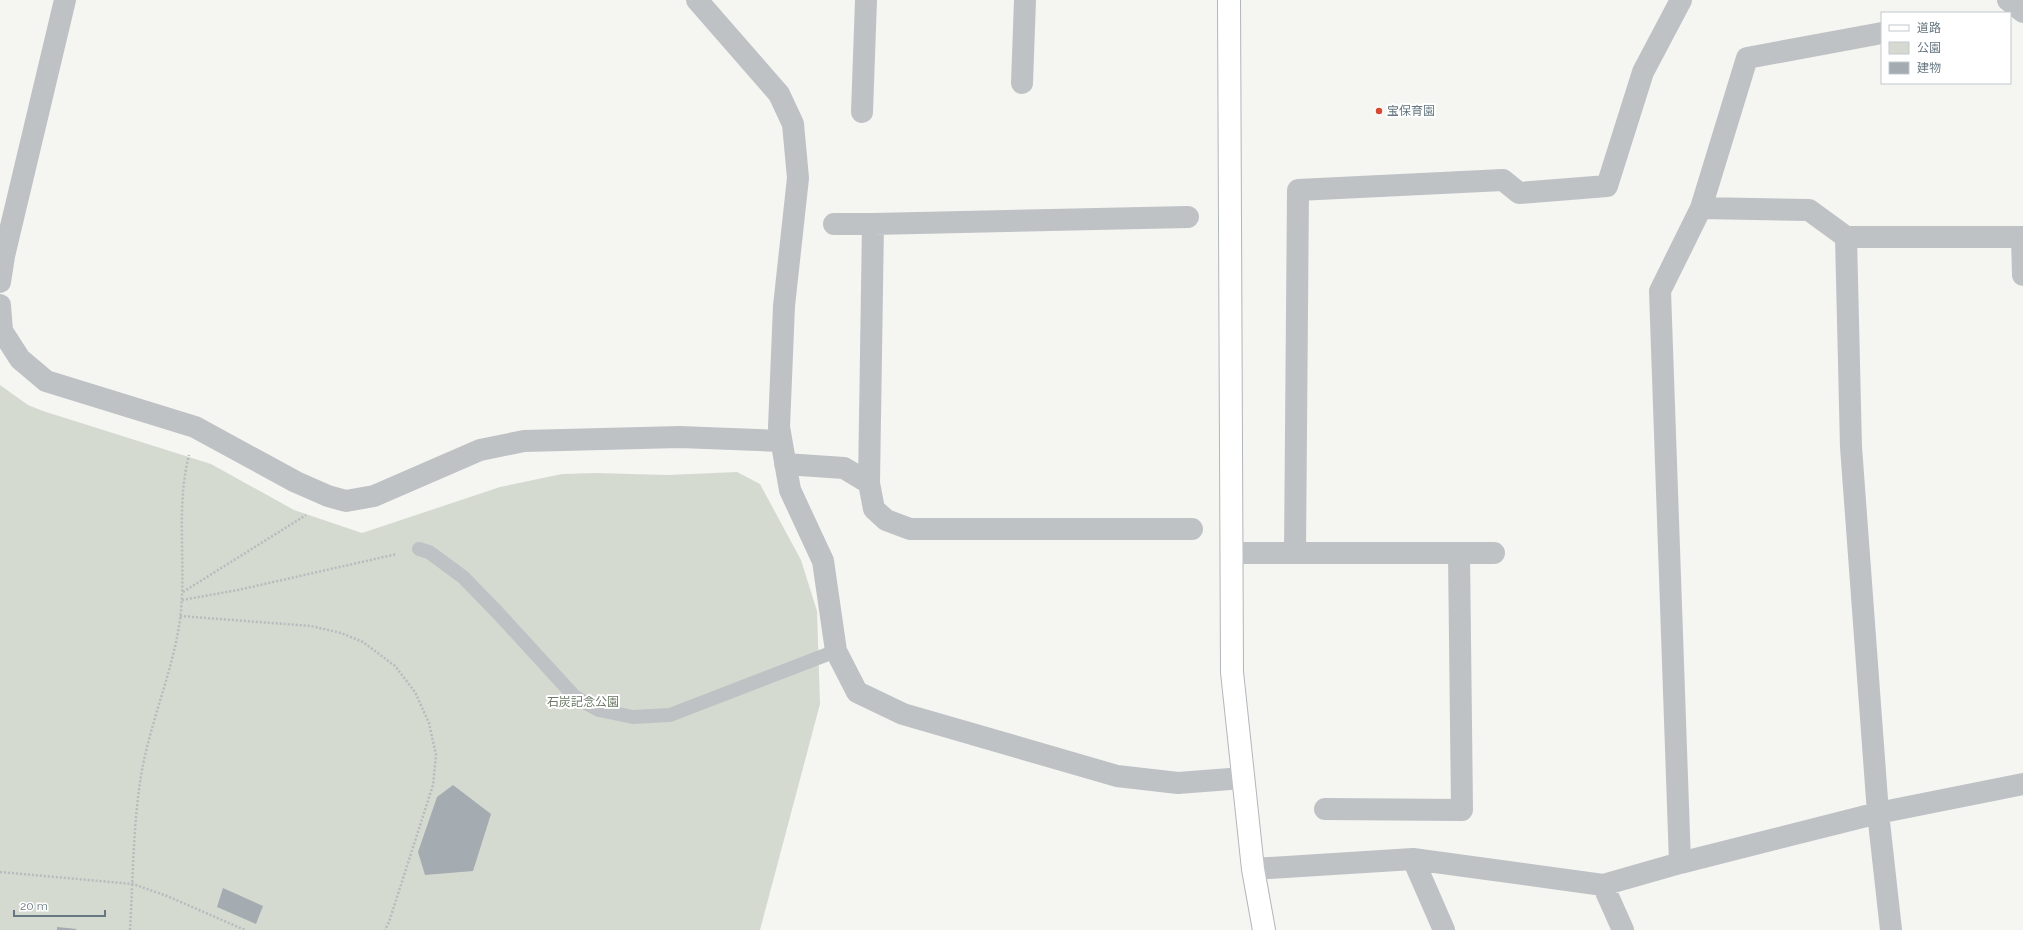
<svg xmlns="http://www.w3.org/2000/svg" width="2023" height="930" viewBox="0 0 2023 930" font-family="Raleway,'Noto Sans JP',sans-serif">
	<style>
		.green { fill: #d5dad1 }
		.building { fill: #a4acb1 }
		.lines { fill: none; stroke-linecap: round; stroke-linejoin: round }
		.secondary-casing { stroke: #b1b6ba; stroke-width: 24 }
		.path { stroke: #b8bbbd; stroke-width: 2.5; stroke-dasharray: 2 2; stroke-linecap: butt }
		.lane { stroke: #bec2c5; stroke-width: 14 }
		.street { stroke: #bec2c5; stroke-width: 22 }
		.secondary { stroke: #fff; stroke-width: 22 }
		.poi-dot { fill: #d74830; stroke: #fff; stroke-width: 1.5 }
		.labels { text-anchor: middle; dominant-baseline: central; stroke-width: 4; stroke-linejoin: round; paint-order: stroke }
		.poi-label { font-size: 12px; fill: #667781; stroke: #fff; text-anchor: start }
		.park-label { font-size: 12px; fill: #6a7864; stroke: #fff }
	</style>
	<rect width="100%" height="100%" fill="#f5f5f2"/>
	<!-- green -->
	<path class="green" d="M0 385 28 405 43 411 211 464 294 510 362 533 500 487 562 474 596 473 667 475 737 472 760 484 801 560 817 611 820 704 760 930H0Z"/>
	<!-- building -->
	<path class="building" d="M453 785 491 814 473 871 425 875 418 852 437 797Z
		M223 888 263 906 256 924 217 907Z
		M57 927 77 929 76 930H57Z"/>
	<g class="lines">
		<defs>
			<path id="secondary" d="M1229 0 1232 672 1253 869 1264 930"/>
		</defs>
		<!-- secondary casing -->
		<use href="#secondary" class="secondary-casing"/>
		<!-- path -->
		<path class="path" d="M183 592 306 515
			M182 600 238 590 397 554
			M180 616 311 626 341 633 363 642 395 666 415 692 429 723 436 755 433 785 389 922 385 930
			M0 872 133 884 167 896 245 930
			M130 930C133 879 133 826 141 776 149 727 169 681 178 632 189 573 174 514 189 455"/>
		<!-- lane -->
		<path class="lane" d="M419 549 429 552 463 577 498 613 575 697 599 710 633 717 670 715 836 651"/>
		<!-- street -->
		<path class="street" d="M697 0 779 94 793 124 798 178 784 306 779 427 790 490 823 561 836 651 857 692 903 714 1117 776 1178 783 1243 778
			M2008 0 2023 12
			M1022 83 1025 0
			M862 112 866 0
			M1701 208 1747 58 1882 33
			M834 224H873L869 483
			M873 224 1188 217
			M1846 237 1851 447 1878 813 1891 930
			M0 282 4 256 65 0
			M0 305 2 331 20 359 46 381 195 427 296 482 328 496 346 501 374 496 480 450 524 441 680 437 781 441
			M785 464 844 468 869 483 874 509 886 520 910 529H1192
			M1232 553H1494
			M1295 553 1298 190 1503 180 1519 193 1607 186 1643 72 1681 0
			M1325 809 1462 810 1459 553
			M1413 859 1444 930
			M1680 863 1660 291 1701 208 1809 210 1846 237H2022L2023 275
			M1253 869 1413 859 1603 885 1680 863 1878 813 2023 784
			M1603 885 1623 930"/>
		<!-- secondary -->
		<use href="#secondary" class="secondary"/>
	</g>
	<!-- markers -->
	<circle class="poi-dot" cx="1379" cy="111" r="4"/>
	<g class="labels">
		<!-- poi labels -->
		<g class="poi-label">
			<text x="1387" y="111">宝保育園</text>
		</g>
		<!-- park labels -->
		<g class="park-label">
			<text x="583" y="702">石炭記念公園</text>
		</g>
	</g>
	<!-- legend -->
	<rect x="1881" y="12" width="130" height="72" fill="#ffffff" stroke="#c2c9cd"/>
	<rect x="1889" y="25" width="20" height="6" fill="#ffffff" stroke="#c2c9cd"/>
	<text x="1917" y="32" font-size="12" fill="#667781">道路</text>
	<rect x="1889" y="42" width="20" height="12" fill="#d5dad1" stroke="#c2c9cd"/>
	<text x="1917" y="52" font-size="12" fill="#667781">公園</text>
	<rect x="1889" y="62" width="20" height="12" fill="#a4acb1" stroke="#c2c9cd"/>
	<text x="1917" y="72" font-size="12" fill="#667781">建物</text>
	<!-- scale -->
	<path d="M14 910v6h91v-6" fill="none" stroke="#667781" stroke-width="2"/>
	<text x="20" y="910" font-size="12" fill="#667781" stroke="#ffffff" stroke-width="3" paint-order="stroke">20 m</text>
</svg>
